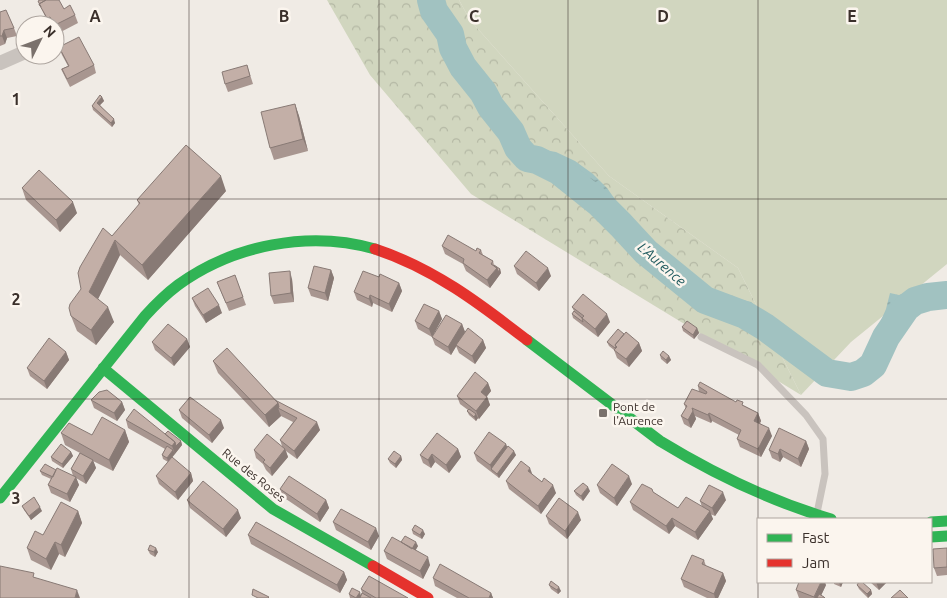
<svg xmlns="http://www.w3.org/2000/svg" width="947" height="598" viewBox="0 0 947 598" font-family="Ubuntu,sans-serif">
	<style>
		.grass { fill: #d1d6bf }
		.forest { fill: url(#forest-crowns) }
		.water { fill: url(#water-ripples) }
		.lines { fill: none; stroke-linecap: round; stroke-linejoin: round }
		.river { stroke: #a1c2c1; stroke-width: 28 }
		.lane { stroke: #c9c3be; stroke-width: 7 }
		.street { stroke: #c9c3be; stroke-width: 14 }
		.fast { stroke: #30b455; stroke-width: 11 }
		.jam { stroke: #e5322d; stroke-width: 11 }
		.wall { fill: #a89690 }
		.shaded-wall { fill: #887a75 }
		.building { fill: #c3afa7; stroke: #887a75 }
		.grid { fill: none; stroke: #3b302b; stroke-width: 1; stroke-opacity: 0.55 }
		.poi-dot { fill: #7a716c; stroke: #fbf5ee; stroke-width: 2 }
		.labels { text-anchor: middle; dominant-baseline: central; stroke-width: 5; stroke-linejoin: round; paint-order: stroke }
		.poi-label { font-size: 12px; fill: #3b302b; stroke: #fbf5ee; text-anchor: start }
		.street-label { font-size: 12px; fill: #3b302b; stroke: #fbf5ee }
		.water-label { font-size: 14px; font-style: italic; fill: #1f5a5e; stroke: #fbf5ee }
		.grid-label { font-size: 16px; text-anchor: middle; font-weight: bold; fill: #3b302b; stroke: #fbf5ee; stroke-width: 5; stroke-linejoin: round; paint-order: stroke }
	</style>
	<defs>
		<pattern id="forest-crowns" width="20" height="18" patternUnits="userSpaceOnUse" patternTransform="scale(1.25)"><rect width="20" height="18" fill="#d1d6bf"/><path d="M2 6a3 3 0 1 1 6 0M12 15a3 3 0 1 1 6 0" fill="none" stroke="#b4b8a4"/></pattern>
		<pattern id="water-ripples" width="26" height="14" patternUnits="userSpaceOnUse" patternTransform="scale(1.25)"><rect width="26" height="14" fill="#a1c2c1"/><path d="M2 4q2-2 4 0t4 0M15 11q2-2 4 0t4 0" fill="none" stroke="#849e9d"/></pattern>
	</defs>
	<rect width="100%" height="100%" fill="#f0ebe5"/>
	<!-- grass -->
	<path class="grass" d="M459 0H947V264L851 342 801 395 738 268 609 176 470 20Z"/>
	<!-- forest -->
	<path class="forest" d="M327 0H459L470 20 609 176 738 268 801 395 471 194 370 75Z"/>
	<!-- water -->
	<path class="water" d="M431 0H437L441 10 453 24 458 43 491 91 502 113 516 130 526 147 556 152 575 161 593 174 607 188 629 219 641 228 654 247 656 246 701 284 718 294 751 302 777 326 831 367 846 369 861 364 868 359 871 343 886 309 890 293 899 295 915 289 947 287V295L928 297 915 301 906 308 886 337 873 365 863 373 851 377 827 373 765 327 745 315 705 300 646 252 621 225 599 203 559 171 537 160 527 158 518 148 511 132 491 107 483 92 463 67 453 48 450 34 434 11Z"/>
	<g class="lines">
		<!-- river -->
		<path class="river" d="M431 0 434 11 450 34 453 48 463 67 483 92 491 107 511 132 518 148 527 158 537 160 559 171 599 203 621 225 646 252 705 300 745 315 765 327 827 373 851 377 863 373 873 365 886 337 906 308 915 301 928 297 947 295"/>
		<!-- lane -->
		<path class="lane" d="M701 337 758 365 806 415 823 439 825 474 817 513"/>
		<!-- street -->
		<path class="street" d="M0 63 25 52"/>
		<!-- fast -->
		<path class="fast" d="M527 340 660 441C714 474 770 501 831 519
			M103 368 273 509 373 566
			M0 498 145 316C155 305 166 294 178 285 233 245 309 230 375 249
			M931 522 947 521
			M931 537 947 536"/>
		<!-- jam -->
		<path class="jam" d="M375 249C433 268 479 303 527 340
			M373 566 428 598"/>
	</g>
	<!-- wall -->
	<path class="wall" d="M38 1 64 9 75 15 78 23 55 35V25H49Z
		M0 12 14 28 17 36 7 38 5 44 0 46Z
		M59 47 94 65 96 73 70 87 61 69 68 66 62 55Z
		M247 65 253 84 228 92 225 84Z
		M102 97 104 101 100 105 115 123 112 127 93 110 92 106Z
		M295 104 299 116 308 151 274 160 270 148Z
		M22 188 77 213 60 232 26 200Z
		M226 191 148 280 120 255 98 299 114 322 96 345 77 331 71 316 81 289 112 236 139 205 137 200Z
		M442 246 476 251 481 250 483 255 493 261 494 265 500 269 501 273 490 288 466 271 463 264 445 254Z
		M514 266 551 276 539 291 517 274Z
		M331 270 334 278 328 301 311 296 308 288Z
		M235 275 246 305 229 311 217 282Z
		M379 277 399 283 402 291 392 312 373 303 372 307 357 300 354 292Z
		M292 279 294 302 274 304 271 296Z
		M192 298 222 313 206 323 195 306Z
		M572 307 610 322 598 337 573 318 572 314 574 311Z
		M439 311 442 319 432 337 418 329 415 321Z
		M462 324 465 332 483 340 486 348 475 364 459 353 456 346 451 355 435 345 432 337Z
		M682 327 697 328 699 333 694 339 683 331Z
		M624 334 639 343 642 351 629 367 617 358 614 350 609 346 607 342Z
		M187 339 190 347 174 366 155 350 152 342Z
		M66 352 69 360 47 389 30 376 27 368Z
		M660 355 669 356 671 360 667 364 661 359Z
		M213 361 275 400 320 430 297 459 286 451 288 457 272 476 266 470 263 464 256 458 254 450 282 446 280 440 293 422 281 416 269 427 218 373Z
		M488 383 491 391 487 396 490 405 479 419 478 418 476 421 469 415 467 411 468 410 460 404 457 396Z
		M698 386 745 406 758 413 761 421 760 423 772 436 761 457 740 447 737 439 739 435 712 421 711 423 695 416 696 419 691 428 684 424 681 416 686 409 684 404 699 392Z
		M91 400 122 402 125 410 117 421 94 408Z
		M179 410 224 428 212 443 182 418Z
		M126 420 181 441 182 445 168 462 163 459 162 455 165 449 128 428Z
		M125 430 129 442 113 471 93 461 96 468 86 484 76 478 79 485 70 502 51 493 48 485 51 479 42 475 40 471 56 470 73 476 71 469 80 453 65 445 61 433 92 435Z
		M806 441 809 449 801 467 783 457 780 462 772 458 769 450Z
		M506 444 507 448 516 455 499 478 477 461 474 453Z
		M458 449 461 457 449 473 435 462 431 468 423 463 420 455Z
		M71 452 73 456 63 468 52 461 51 457Z
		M401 456 402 460 396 468 390 463 388 459Z
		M191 473 193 481 178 500 159 484 156 476Z
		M533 475 556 493 541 514 509 489 506 481Z
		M632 484 617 506 600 493 597 485Z
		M280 489 326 500 329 508 320 522 283 497Z
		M574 491H590L583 501 576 495Z
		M653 492 678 508 702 507 700 501 726 500 715 516 710 514 713 519 698 540 675 526 669 534 633 510 630 502Z
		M187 500 241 518 226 537 190 508Z
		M22 506 42 511 31 520 24 510Z
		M78 511 82 523 65 557 59 554 51 570 31 560 27 548 43 535Z
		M546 516 581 520 567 539 549 524Z
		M333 522 379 536 371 550 336 530Z
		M412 530 425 534 422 539 413 534Z
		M248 535 344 572 347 580 340 593 251 544Z
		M401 542 418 546 415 550 430 565 423 579 387 559 384 551Z
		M947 548V575L937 576 934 568Z
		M148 550 158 552 155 557 150 554Z
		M704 560 706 566 723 573 726 581 718 598H707L684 587 681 579Z
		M433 578 491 593 493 598H457L435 586Z
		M834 582H843L841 587 834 584Z
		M870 582H887L879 590Z
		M549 585 561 591 558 594 551 589Z
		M826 585 821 595 825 598H799L796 590Z
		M857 585 871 590 872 594 868 598 859 589Z
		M361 589 408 598H350L349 594 361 595 362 593Z"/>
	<!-- shaded-wall -->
	<path class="shaded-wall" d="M4 30 7 38 5 44 2 36Z
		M102 97 104 101 98 107 97 103Z
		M295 104 299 116 308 151 303 139Z
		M114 119 115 123 112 127 111 123Z
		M221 176 226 191 148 280 142 265Z
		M73 202 77 213 60 232 56 220Z
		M115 240 120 255 94 307 89 292Z
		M497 268 500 269 501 273 490 288 487 280Z
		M548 268 551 276 539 291 536 283Z
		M331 270 334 278 328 301 325 293Z
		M290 271 292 279 294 302 291 293Z
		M399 283 402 291 392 312 389 304Z
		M370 295 373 303 372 307 369 299Z
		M219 305 222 313 206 323 203 315Z
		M108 307 114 322 96 345 91 330Z
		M439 311 442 319 432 337 429 329Z
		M607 314 610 322 598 337 595 329Z
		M462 324 465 332 451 355 448 347Z
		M697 328 699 333 694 339 693 335Z
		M187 339 190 347 174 366 171 358Z
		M483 340 486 348 475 364 472 356Z
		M639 343 642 351 629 367 626 359Z
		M66 352 69 360 47 389 44 381Z
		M669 356 671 360 667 364 666 360Z
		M488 383 491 391 484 400 481 392Z
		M487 397 490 405 479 419 476 411Z
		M122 402 125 410 117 421 114 413Z
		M278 403 280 409 278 408 281 416 269 427 265 415Z
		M692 408 696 419 691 428 688 420Z
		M709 413 712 421 711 423 708 415Z
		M758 413 761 421 757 429 754 421Z
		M476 414 478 418 476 421 474 417Z
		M221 420 224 428 212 443 209 435Z
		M317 422 320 430 297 459 294 451Z
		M769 428 772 436 761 457 758 449Z
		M125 430 129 442 113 471 109 460Z
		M181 441 182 445 175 454 172 446 175 442Z
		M806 441 809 449 801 467 798 459Z
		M506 444 509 452 491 469 493 473 490 465Z
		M285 449 288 457 272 476 270 468Z
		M458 449 461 457 449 473 446 465Z
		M780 449 783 457 780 462 778 454Z
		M173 450 175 454 168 462 167 458Z
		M514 451 516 455 499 478 497 474Z
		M71 452 73 456 63 468 62 464Z
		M432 454 435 462 431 468 428 460Z
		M401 456 402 460 396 468 395 464Z
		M93 460 96 468 86 484 83 476Z
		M530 468 533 476 528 471Z
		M191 473 193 481 178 500 175 492Z
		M629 476 632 484 617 506 614 498Z
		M76 477 79 485 70 502 67 494Z
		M553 485 556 493 541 514 538 506Z
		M588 487 590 491 583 501 581 496Z
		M723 492 726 500 715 516 712 508Z
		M326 500 329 508 320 522 317 514Z
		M40 507 42 511 31 520 29 516Z
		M238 510 241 518 226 537 223 529Z
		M78 511 82 523 65 557 61 545Z
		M710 511 713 519 698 540 695 532Z
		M578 512 581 520 567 539 565 531Z
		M672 518 675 526 669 534 666 526Z
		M376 528 379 536 371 550 368 542Z
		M423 530 425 534 422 539 420 535Z
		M55 542 59 554 51 570 46 559Z
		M416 542 418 546 413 555 411 551Z
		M156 548 158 552 155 557 154 552Z
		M428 557 430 565 423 579 420 571Z
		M344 572 347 580 340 593 337 585Z
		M723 573 726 581 718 598H715L714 594Z
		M821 582H825L826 585 820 598H814Z
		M840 582H843L841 587 839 583Z
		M876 582H887L879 590Z
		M559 587 561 591 558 594 557 590Z
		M77 590 80 598H75Z
		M871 590 872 594 868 598 867 594Z
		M360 592 361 596 360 598H356Z
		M491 593 493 598H489Z"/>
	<!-- building -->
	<path class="building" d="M40 0H46L39 4 41 7 38 1Z
		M46 0H59L64 9 70 5 75 15 55 25 50 17 47 18 39 4Z
		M6 10 14 28 4 30 2 36H0V12Z
		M52 20 54 25H50L48 22Z
		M79 37 94 65 67 79 62 69 69 66 59 47Z
		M247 65 250 76 225 84 222 72Z
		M100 95 102 97 97 103 114 119 111 123 92 106Z
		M295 104 303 139 270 148 261 112Z
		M186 145 221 176 142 265 115 240 89 292 108 307 91 330 71 316 69 308 70 304 81 289 78 273 80 267 103 228 112 236 140 203 137 200Z
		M39 170 73 202 56 220 22 188Z
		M448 235 476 251 477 248 481 250 479 253 493 261 491 264 497 268 487 280 463 263 464 259 442 246Z
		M526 251 548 268 536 283 514 266Z
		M494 265 500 269 498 272 497 268 494 266Z
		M314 266 331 270 325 293 308 288Z
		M290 271 291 293 271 296 269 273Z
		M363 271 379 277 380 274 399 283 389 304 370 295 369 299 354 292Z
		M235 275 243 297 226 303 217 282Z
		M208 288 219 305 203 315 192 298Z
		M583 294 607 314 595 329 582 318 584 316 572 307Z
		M424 304 439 311 429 329 415 321Z
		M574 311 582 318 583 322 572 314Z
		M446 315 462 324 448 347 432 337Z
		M687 321 697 328 693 335 682 327Z
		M168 324 187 339 171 358 152 342Z
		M468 328 483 340 472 356 456 345Z
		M618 329 624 334 615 345 616 347 615 348 607 342Z
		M626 332 639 343 626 359 614 350 617 347 615 345Z
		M49 338 66 352 44 381 27 368Z
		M227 348 278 403 265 415 213 361Z
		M663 351 669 356 666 360 660 355Z
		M475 372 488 383 481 392 487 397 476 411 457 396Z
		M700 382 736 402 737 400 743 402 742 405 758 413 754 421 769 428 758 449 737 439 741 430 709 413 708 415 692 408 693 411 688 420 681 416 687 406 684 404 692 389 706 394 707 392 698 386Z
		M107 390 122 402 114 413 91 400 99 392Z
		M190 397 221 420 209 435 179 410Z
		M275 400 317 422 294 451 280 440 297 418 278 408 279 407 278 403Z
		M134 409 175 442 172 446 126 420Z
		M469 409 476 414 474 417 467 411Z
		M102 417 125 430 109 460 61 433 69 423 92 435Z
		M779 428 806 441 798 459 780 449 778 454 769 450Z
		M168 431 181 441 176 446 175 442 165 434Z
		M489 432 506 444 490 465 474 453Z
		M437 433 458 449 446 465 432 454 428 460 420 455Z
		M267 434 285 449 270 468 263 462 265 460 254 450Z
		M61 444 71 452 62 464 51 457Z
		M167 446 173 450 167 458 162 455Z
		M508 446 514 451 497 474 491 469Z
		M394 451 401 456 395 464 388 459Z
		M80 453 93 460 83 476 71 469Z
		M172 457 191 473 175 492 156 476Z
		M521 461 530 468 528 471 542 482 544 478 553 485 538 506 506 481Z
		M45 464 56 470 53 477 40 471Z
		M612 464 629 476 614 498 597 485Z
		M57 468 76 477 67 494 48 485Z
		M289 476 326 500 317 514 280 489Z
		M203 481 238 510 223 529 187 500Z
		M583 483 588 487 581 496 574 491Z
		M642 484 652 489 653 492 678 508 686 497 710 511 695 532 672 518 666 526 630 502Z
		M709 485 723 492 712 508 700 501Z
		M34 497 40 507 29 516 22 506Z
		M559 498 578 512 565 531 546 516Z
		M61 502 78 511 61 545 55 542 46 559 27 548 35 531 43 535Z
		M341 509 376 528 368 542 333 522Z
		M256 522 344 572 337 585 248 535Z
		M415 525 423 530 420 535 412 530Z
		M405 536 416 542 412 549 401 542Z
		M392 537 428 557 420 571 384 551Z
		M150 545 156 548 154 552 148 550Z
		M947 548V567L934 568 933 549Z
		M692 555 704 560 702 564 723 573 714 594 681 579Z
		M440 564 491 593 489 598H469L433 578Z
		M0 566 34 573 33 577 77 590 75 598H0Z
		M369 576 408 598H376L361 589Z
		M551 581 559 587 557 590 549 585Z
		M799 582H821L814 597 796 590Z
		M859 582H862L871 590 867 594 857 585Z
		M352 588 360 592 356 598 349 594Z
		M253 589 269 597 268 598H258L252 595Z
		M900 590 908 598H891Z
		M362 593 371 598H360Z
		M819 594 824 597 825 598H817Z"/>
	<!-- grid -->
	<path class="grid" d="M189 0V598M379 0V598M568 0V598M758 0V598M0 199H947M0 399H947"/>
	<!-- markers -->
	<rect class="poi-dot" x="598" y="408" width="10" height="10" rx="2.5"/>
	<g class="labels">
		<!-- poi labels -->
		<g class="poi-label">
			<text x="613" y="406">Pont de<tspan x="613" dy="14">l'Aurence</tspan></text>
		</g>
		<!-- street labels -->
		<g class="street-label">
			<text transform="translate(254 475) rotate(39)">Rue des Roses</text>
		</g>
		<!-- water labels -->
		<g class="water-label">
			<text transform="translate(662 264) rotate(41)">L'Aurence</text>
		</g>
	</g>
	<g class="grid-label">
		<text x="95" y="22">A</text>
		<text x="284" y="22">B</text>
		<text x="474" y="22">C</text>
		<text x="663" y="22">D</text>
		<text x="852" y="22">E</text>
		<text x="16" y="105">1</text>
		<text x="16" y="305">2</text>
		<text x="16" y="504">3</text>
	</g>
	<!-- legend -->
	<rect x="757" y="518" width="175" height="65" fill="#fbf5ee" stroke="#aea6a0"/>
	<rect x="767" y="534" width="25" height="8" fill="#30b455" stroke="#aea6a0"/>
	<text x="802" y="543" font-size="15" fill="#3b302b">Fast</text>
	<rect x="767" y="559" width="25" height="8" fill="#e5322d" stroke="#aea6a0"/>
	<text x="802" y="568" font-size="15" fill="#3b302b">Jam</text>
	<!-- north arrow -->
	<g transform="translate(40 40) rotate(48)"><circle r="24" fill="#fbf5ee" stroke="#aea6a0"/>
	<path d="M0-4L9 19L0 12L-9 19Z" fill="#7a716c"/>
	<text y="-8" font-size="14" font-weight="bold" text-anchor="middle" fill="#3b302b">N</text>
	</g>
</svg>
